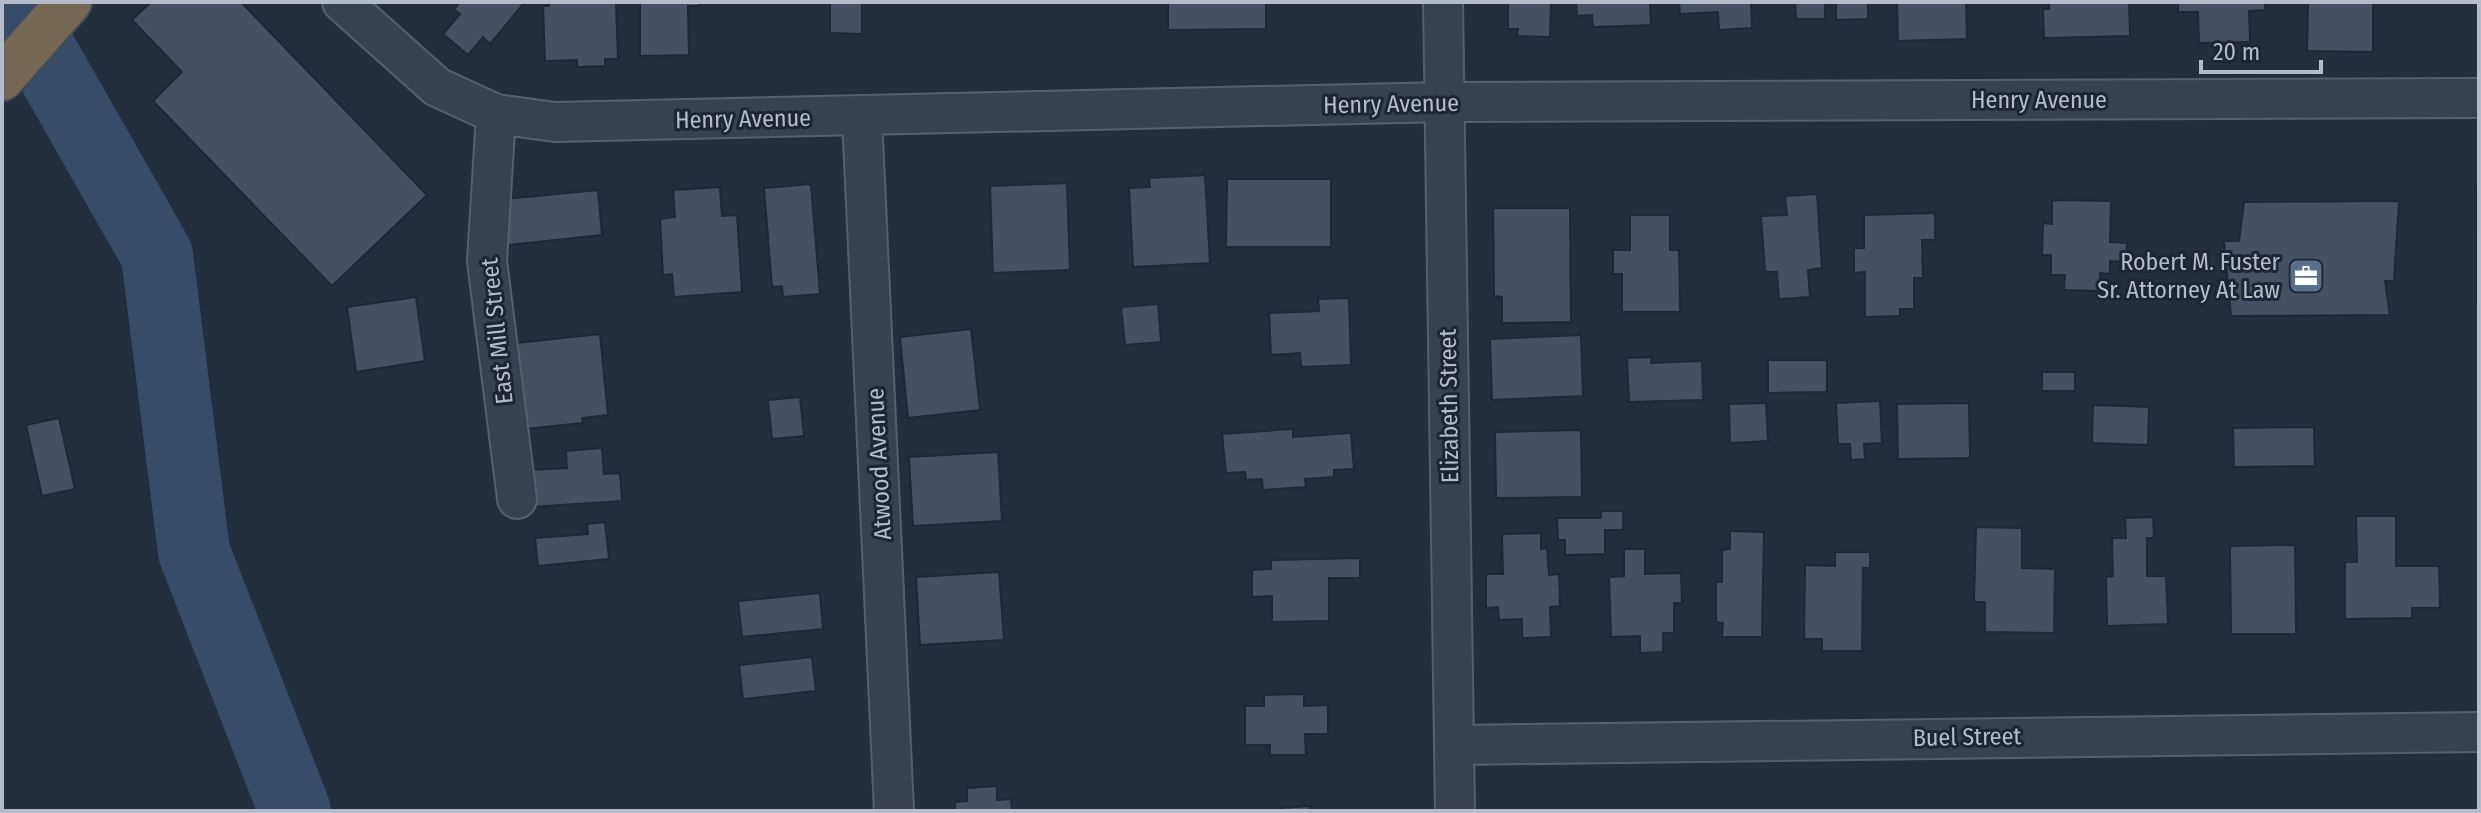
<svg xmlns="http://www.w3.org/2000/svg" width="2481" height="813" viewBox="0 0 2481 813" font-family="'Fira Sans Condensed',sans-serif">
	<style>
		.lines { fill: none; stroke-linecap: round; stroke-linejoin: round }
		.river { stroke: #394c67; stroke-width: 72 }
		.building { fill: #455162; stroke: #1f2835; stroke-width: 2 }
		.minor-casing { stroke: #565f6c; stroke-width: 42 }
		.highway-casing { stroke: #434c59; stroke-width: 48 }
		.minor { stroke: #38414e; stroke-width: 38 }
		.highway { stroke: #746855; stroke-width: 44 }
		.labels { text-anchor: middle; dominant-baseline: central; stroke-width: 6; stroke-linejoin: round; paint-order: stroke }
		.street-label { font-size: 24px; fill: #b4bcc9; stroke: #1d2633 }
		.poi-label { font-size: 24px; fill: #b4bcc9; stroke: #1d2633; text-anchor: end }
	</style>
	<rect width="100%" height="100%" fill="#242f3e"/>
	<g class="lines">
		<!-- river -->
		<path class="river" d="M13 2 157 255 194 552 295 811"/>
	</g>
	<!-- building -->
	<path class="building" d="M151 2H241L427 195 332 286 153 101 182 72 132 20Z
		M460 2H525L490 44 483 37 468 55 443 34 460 14 454 9Z
		M549 2H616L618 59H605V66L577 67V60L545 61 543 6H549Z
		M699 2V6H688L689 55 640 56V3Z
		M815 2H862V34L830 33V2Z
		M1168 2H1266V29L1168 30Z
		M1508 2H1551L1550 37 1517 36 1518 29H1508Z
		M1576 2H1650L1651 25 1593 27 1592 15 1577 16Z
		M1679 2H1751L1752 28 1719 30 1718 12 1680 14Z
		M1795 2H1868V19L1836 20V4H1825V19H1796Z
		M1897 2H1966L1967 39 1898 41Z
		M2049 2H2129L2130 36 2044 38 2043 9H2049Z
		M2178 2H2265V10L2249 11 2250 42 2199 43 2198 12H2178Z
		M2308 2H2373V52L2307 51Z
		M1205 175 1210 263 1133 267 1129 188 1150 187 1149 178Z
		M1227 179H1331V247H1226Z
		M1067 183 1070 270 993 273 990 186Z
		M811 184 820 294 783 297 782 286 772 287 764 188Z
		M2476 186H2479V303H2477Z
		M720 187 722 216 737 215 742 292 674 297 672 274 663 275 660 219 675 217 673 190Z
		M598 190 602 235 498 246 494 200Z
		M1817 194 1822 268 1808 270 1810 297 1779 299 1777 272H1765L1761 216 1787 215 1785 196Z
		M2052 200 2111 201 2110 242 2127 243 2126 262 2110 261V274L2100 273V291L2064 290 2065 275H2051V255H2042L2043 223 2052 224Z
		M2399 201 2394 281H2385L2390 315 2231 316 2224 241H2239L2244 202Z
		M1493 208H1570L1571 322 1502 323V297L1494 296Z
		M1935 213V240H1922L1923 278H1914V309H1900V316L1865 317V272L1854 273V248H1864V215Z
		M1630 215H1670V250H1679L1680 312H1622V274H1613V250H1630Z
		M416 297 425 361 356 372 347 307Z
		M1349 298 1351 365 1301 367 1300 353 1271 355 1269 313 1319 311 1318 299Z
		M1158 304 1161 342 1125 345 1121 307Z
		M971 329 980 410 908 418 900 337Z
		M600 334 608 415 582 418 583 423 525 429 516 343Z
		M1581 335 1583 396 1492 400 1490 339Z
		M1652 357 1651 363 1702 361 1703 400 1629 402 1627 358Z
		M1768 360H1827V392L1768 393Z
		M2042 372H2075V391H2042Z
		M800 397 804 436 772 439 768 400Z
		M1880 401 1882 443 1864 444 1865 459 1851 460 1850 444H1838L1836 403Z
		M1766 403 1768 441 1730 443 1729 404Z
		M1969 403 1970 458 1898 459 1897 404Z
		M2093 405 2149 407 2148 445 2092 443Z
		M59 418 75 489 42 496 26 425Z
		M2314 427 2315 466 2234 467 2233 428Z
		M1293 429V437L1351 433 1354 469 1334 470V477L1305 479 1306 487 1263 490 1262 479 1246 480 1245 472 1226 473 1222 434Z
		M1581 430 1582 497 1496 498 1495 432Z
		M602 448 604 474 620 473 622 501 530 507 528 470 567 468 566 451Z
		M998 452 1002 521 913 526 909 457Z
		M1601 511H1623V530H1605V554L1565 555V540H1558L1557 518H1601Z
		M2356 516H2396V566H2439L2440 608H2412V618L2345 619V562H2357Z
		M2153 517 2154 538H2147V576H2166L2168 624 2107 626 2106 577 2113 576 2112 538H2126L2125 518Z
		M605 522 609 559 538 566 535 538 588 534 587 524Z
		M1976 527 2022 528V568L2055 569 2054 633 1985 632V602H1974Z
		M1730 531 1764 532 1762 637H1722L1723 623 1716 622V582H1722V550L1730 549Z
		M1541 533V549L1547 548 1549 575 1559 574 1560 606 1550 607 1551 637 1522 638V619L1499 620 1498 607 1486 608V574H1503L1502 534Z
		M2295 545 2296 634H2231L2230 546Z
		M1624 549H1645V574L1681 573 1682 603H1674V633H1663V652L1640 653V636L1611 637 1609 577 1624 576Z
		M1835 552H1870V568H1863L1862 651H1822V639H1804L1805 565 1835 566Z
		M1360 558V578H1329V621L1272 622V596L1252 597V570L1271 569V560Z
		M999 572 1004 640 920 645 916 577Z
		M820 593 823 629 742 637 738 601Z
		M812 657 816 691 743 699 739 665Z
		M1304 694V706L1328 705V734H1305L1306 755H1270V745H1245V706H1264V695Z
		M997 786V800L1011 799 1012 811H955V802L967 801V788Z
		M1310 806V811H1280V808Z"/>
	<g class="lines">
		<defs>
			<path id="minor" d="M342 2 437 87 496 114 555 122 1444 102 2479 98
				M1443 2 1455 811
				M496 114 487 261 517 499
				M862 117 894 811
				M1455 745 2479 732"/>
			<path id="highway" d="M2 78 69 2"/>
		</defs>
		<!-- minor casing -->
		<use href="#minor" class="minor-casing"/>
		<!-- highway casing -->
		<use href="#highway" class="highway-casing"/>
		<!-- minor -->
		<use href="#minor" class="minor"/>
		<!-- highway -->
		<use href="#highway" class="highway"/>
	</g>
	<!-- icons -->
	<defs>
		<symbol id="office-square" viewBox="-11 -11 22 22"><rect x="-9" y="-9" width="18" height="18" rx="4" fill="#5c6f8a" stroke="#1d2633"/><path d="M-6-3h4V-5.5h4V-3h4V5H-6ZM-1-4.5V-3h2v-1.5ZM-6 0V1H6V0Z" fill="#fff"/></symbol>
	</defs>
	<g fill-rule="evenodd">
		<use href="#office-square" x="2286" y="256" width="40" height="40"/>
	</g>
	<g class="labels">
		<!-- street labels -->
		<g class="street-label">
			<text x="2039" y="100">Henry Avenue</text>
			<text transform="translate(1391 104) rotate(-1)">Henry Avenue</text>
			<text transform="translate(743 119) rotate(-1)">Henry Avenue</text>
			<text transform="translate(497 331) rotate(-96)">East Mill Street</text>
			<text transform="translate(1449 406) rotate(-91)">Elizabeth Street</text>
			<text transform="translate(879 464) rotate(-93)">Atwood Avenue</text>
			<text transform="translate(1967 737) rotate(-1)">Buel Street</text>
		</g>
		<!-- poi labels -->
		<g class="poi-label">
			<text x="2280" y="262">Robert M. Fuster<tspan x="2280" dy="28">Sr. Attorney At Law</tspan></text>
		</g>
	</g>
	<!-- border -->
	<rect width="2481" height="813" fill="none" stroke="#b4bcc9" stroke-width="8"/>
	<!-- scale -->
	<path d="M2201 60v12h120v-12" fill="none" stroke="#b4bcc9" stroke-width="4"/>
	<text x="2213" y="60" font-size="24" fill="#b4bcc9" stroke="#1d2633" stroke-width="6" paint-order="stroke">20 m</text>
</svg>
